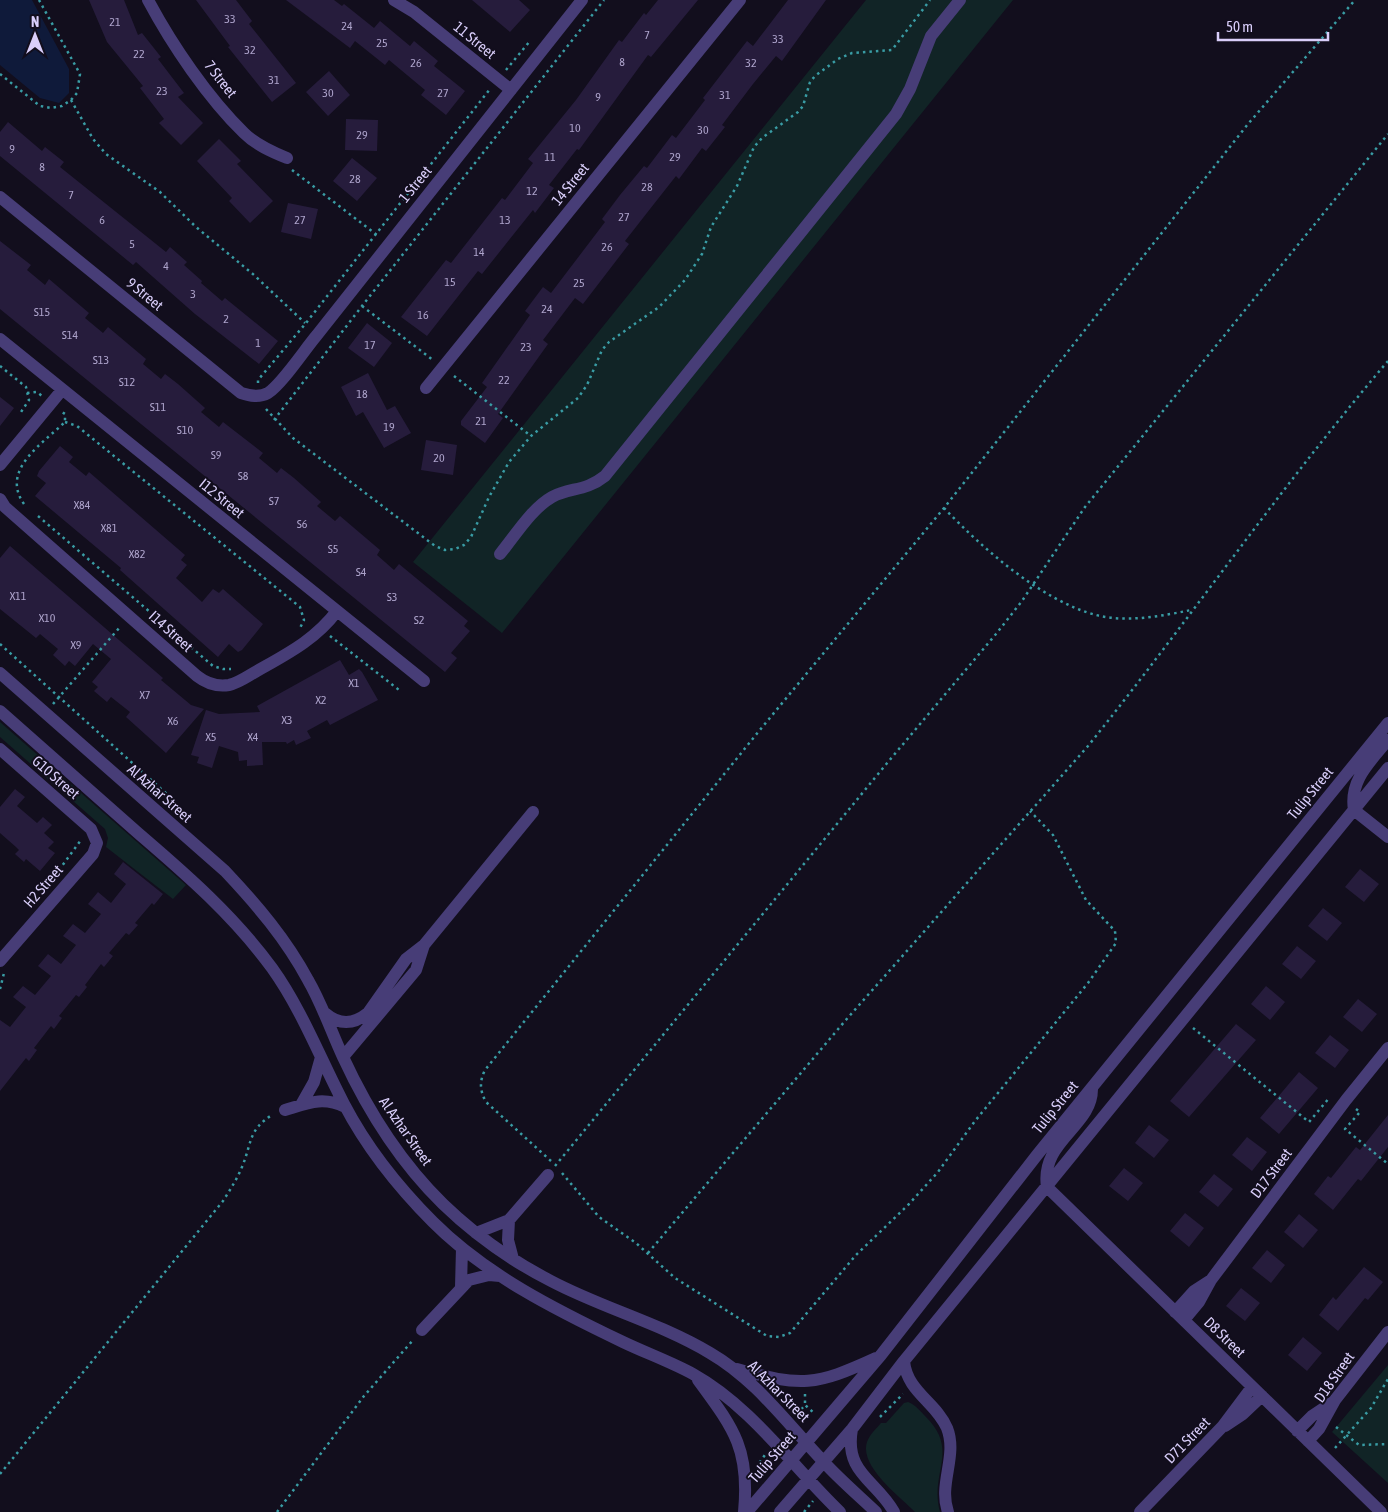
<svg xmlns="http://www.w3.org/2000/svg" width="1388" height="1512" viewBox="0 0 1388 1512" font-family="'Asap Condensed',sans-serif">
	<style>
		.green { fill: #112426 }
		.water { fill: #0f1a3a }
		.building { fill: #261c3c }
		.lines { fill: none; stroke-linecap: round; stroke-linejoin: round }
		.path { stroke: #399ca4; stroke-width: 2.5; stroke-dasharray: 2.5 4; stroke-linecap: butt }
		.minor { stroke: #473d77; stroke-width: 12 }
		.labels { text-anchor: middle; dominant-baseline: central; stroke-width: 4; stroke-linejoin: round; paint-order: stroke }
		.number-label { font-size: 12px; fill: #aca2ca }
		.street-label { font-size: 15px; fill: #d9cefa; stroke: #120e1d }
	</style>
	<rect width="100%" height="100%" fill="#120e1d"/>
	<!-- green -->
	<path class="green" d="M866 0H1013L502 633 413 562Z
		M0 722 186 885 173 899 106 847 108 838 105 829 0 737Z
		M1388 1365V1483L1332 1432Z
		M908 1402C916 1405 920 1411 926 1417 960 1451 929 1473 940 1512H915C899 1496 859 1466 867 1442 870 1434 876 1429 881 1423H886L904 1403Z"/>
	<!-- water -->
	<path class="water" d="M0 0H32L69 69V93L59 103 40 98 0 65Z"/>
	<!-- building -->
	<path class="building" d="M89 0H124L138 35 142 33 161 57 158 59 184 93 178 97 203 123 181 145 159 123 164 119 140 88 143 86 107 42Z
		M196 0H236L252 21 249 24 296 83 272 102 228 47 230 46Z
		M286 0H334L342 6 344 4 374 28 380 21 410 46 414 41 438 61 434 66 465 91 446 115 421 95 425 90 389 60 385 65 355 41 350 48Z
		M472 0H519L530 10 510 32Z
		M658 0H698L651 57 648 55 579 150 577 149 549 185 554 188 535 213 533 210 482 274 478 271 427 336 401 317 446 260 451 263 502 198 505 200 533 163 528 159 576 100 619 40 622 42 644 13 646 15Z
		M788 0H826L782 61 776 56 753 84 722 125 725 127 706 151 702 148 679 179 676 176 650 209 625 241 629 244 583 304 575 298 543 340 548 344 498 414 503 418 485 443 461 425V421L487 387 482 383 530 315 525 311 543 287 551 293 605 222 602 219 620 195 644 166 647 168 672 135 676 138 705 100 703 98 747 41 753 46Z
		M329 71 350 95 328 116 306 92Z
		M346 119 378 120 377 151 345 150Z
		M8 122 42 151 45 147 64 162 60 167 166 252 170 247 187 262 184 265 202 281 201 283 222 301 225 298 278 341 259 364 195 314 136 262 133 265 0 156V132Z
		M219 139 241 161 237 164 273 201 250 223 229 201 232 198 197 161Z
		M352 158 377 178 357 201 333 181Z
		M288 203 318 209 311 239 281 232Z
		M0 241 31 265 27 270 45 285 49 279 89 313 85 318 103 333 108 327 146 359 143 364 161 379 165 374 178 384 205 408 201 412 219 427 223 422 263 453 259 458 277 473 281 468 294 478 321 502 317 506 335 521 340 516 380 550 377 555 394 570 399 564 468 621 464 626 470 631 451 653 457 658 445 672 0 309Z
		M367 323 392 343 374 367 348 348Z
		M368 373 387 410 395 406 411 433 384 448 363 412 356 416 341 387Z
		M0 397 14 408 0 426Z
		M426 440 457 445 453 475 421 470Z
		M60 446 73 457 69 462 86 476 89 472 185 555 181 560 187 565 176 578 202 602 213 589 219 593 223 589 263 624 242 650 238 652 229 644 218 657 120 570 121 568 35 496 46 483 37 476 39 471Z
		M10 546 163 678 161 680 191 705 204 709 166 753 126 717 130 712 111 697 107 702 94 691 98 687 92 682 111 659 93 644 75 666 69 661 65 666 53 655 58 649 40 634 36 638 0 609V558Z
		M340 660 349 675 359 669 362 672 378 700 330 725 327 720 307 731 311 738 296 745 294 740 287 744 286 742H262L263 765 247 766V760L239 761 238 752 219 746 212 768 197 763 199 757 191 755 206 710 219 714 260 712 257 706Z
		M15 789 25 797 17 806 37 823 43 817 52 825 44 833 54 842 48 848 55 853 40 871 26 859 24 862 15 854 19 850 16 847 0 833V807Z
		M123 862 163 894 154 905 152 903 135 923 138 925 129 935 126 933 109 953 113 956 104 967 101 964 85 985 87 987 79 997 76 995 59 1016 62 1018 54 1029 51 1026 34 1048 37 1050 29 1061 26 1058 0 1091V1020L10 1027 26 1007 13 997 23 986 35 995 51 976 38 966 48 954 61 964 76 945 63 936 73 924 85 933 101 914 88 904 98 892 111 903 126 884 114 874Z
		M1360 869 1379 884 1364 902 1345 887Z
		M1323 908 1342 923 1327 941 1308 926Z
		M1297 946 1316 961 1301 979 1282 964Z
		M1266 986 1285 1002 1270 1020 1251 1004Z
		M1358 999 1377 1014 1362 1032 1343 1017Z
		M1236 1024 1256 1040 1189 1117 1170 1101Z
		M1330 1035 1349 1050 1335 1068 1315 1053Z
		M1299 1072 1318 1088 1279 1134 1260 1118Z
		M1388 1115V1147L1361 1181 1358 1179 1333 1210 1314 1194 1328 1176 1331 1178 1356 1147 1360 1150Z
		M1149 1125 1169 1140 1154 1158 1135 1143Z
		M1247 1137 1267 1152 1252 1171 1232 1155Z
		M1124 1168 1143 1183 1128 1201 1109 1186Z
		M1214 1174 1233 1189 1218 1207 1199 1192Z
		M1185 1213 1204 1228 1189 1247 1170 1231Z
		M1299 1214 1318 1230 1303 1248 1284 1232Z
		M1267 1250 1285 1265 1271 1283 1252 1268Z
		M1364 1267 1383 1282 1368 1300 1365 1298 1338 1331 1319 1315 1333 1297 1336 1300Z
		M1241 1288 1260 1303 1245 1321 1226 1306Z
		M1303 1337 1322 1353 1307 1371 1288 1355Z"/>
	<g class="lines">
		<!-- path -->
		<path class="path" d="M506 70 530 41
			M0 74 40 106 51 108 62 106 71 100 77 93 80 74 39 0
			M71 100 93 139 106 154 160 192 196 227 254 275 305 323
			M292 170 377 235
			M362 306 433 360
			M0 366 26 387 29 400 19 415
			M454 376 531 436
			M258 383V380L306 323 490 89
			M27 393 37 392 42 396
			M266 409 293 438 435 546 445 550 455 549 464 545 471 537 489 497 509 462 531 436 578 398 587 385 602 350 609 342 659 307 685 280 702 254 711 227 737 186 754 147 762 138 798 112 803 106 810 82 815 76 838 59 852 53 892 50 930 0
			M274 420 362 306 604 0
			M65 422 77 426 300 607 304 620 300 628
			M24 504C0 470 42 444 65 422V414L62 412
			M944 508C982 548 1042 601 1096 615 1126 623 1162 616 1191 610
			M38 516 213 666 223 669H231
			M330 636 399 690
			M0 644 169 796
			M53 704 120 627
			M59 870 81 840
			M0 989 4 973
			M1193 1028 1309 1122 1330 1097
			M1356 1109 1360 1112 1345 1129 1388 1164
			M551 1161 486 1102C480 1091 479 1082 485 1070L759 731 944 508 1248 124 1355 0
			M555 1166 888 762 996 634 1022 601 1085 507 1388 134
			M562 1173 599 1217 636 1243 675 1278 767 1336 779 1337 790 1333 856 1255 909 1204 938 1172 975 1121 1088 983 1116 943 1115 931 1086 900 1053 835 1030 811
			M648 1253 845 1021 1088 746C1190 619 1282 485 1388 361
			M805 1394V1405
			M797 1414 805 1405 814 1413
			M880 1417 903 1394
			M1336 1427 1359 1445 1388 1444
			M1335 1448 1371 1408 1388 1379
			M758 1469 760 1462 767 1452
			M0 1474 223 1201C230 1190 237 1179 242 1167 252 1143 248 1130 272 1115
			M277 1512 364 1396 414 1339
			M804 1512 813 1501"/>
		<!-- minor -->
		<path class="minor" d="M148 0C172 45 208 98 244 133 256 145 272 152 287 158
			M394 0 414 12 511 90
			M0 197 241 393C250 396 259 398 268 393 282 384 305 349 317 335L582 0
			M0 339 424 681
			M426 388 740 0
			M0 465 62 390
			M0 499 5 507 197 676C206 683 217 687 229 685 239 683 248 676 257 671 287 654 315 640 337 611
			M500 554C515 536 531 509 552 497 570 487 585 492 605 476L896 114 910 89 931 36 960 0
			M0 673 225 871C257 905 286 939 308 980 322 1004 331 1031 343 1057 368 1111 401 1163 443 1204 475 1235 512 1261 551 1281 602 1308 660 1323 710 1353 755 1379 786 1422 822 1460 838 1478 858 1495 876 1512
			M0 711C46 752 92 792 138 833 187 875 234 916 272 968 302 1010 320 1058 344 1104 367 1148 398 1187 433 1222 486 1275 556 1310 623 1342 646 1353 671 1362 693 1374 752 1407 792 1466 840 1512
			M1388 740C1371 761 1349 780 1354 810L1388 837
			M0 749 91 829 97 843 93 854 0 961
			M325 1013C339 1025 353 1025 368 1013L406 959 424 945 533 812
			M343 1057 416 970 424 945
			M1092 1088C1093 1127 1040 1140 1047 1187L1381 1512
			M301 1105 314 1082 321 1057
			M285 1110C308 1103 323 1096 345 1107
			M509 1220 508 1240 513 1259
			M476 1233 509 1220 548 1175
			M461 1287 462 1248
			M1175 1312 1194 1291 1211 1280
			M1184 1320 1199 1302 1211 1280 1346 1100 1388 1048
			M422 1330 469 1280 489 1275 500 1276
			M904 1361C907 1392 936 1402 947 1428 958 1456 938 1484 948 1512
			M737 1369C802 1387 815 1386 876 1358
			M698 1380C734 1429 750 1449 744 1512
			M1225 1426 1243 1414 1262 1396
			M852 1429C844 1473 876 1480 894 1512
			M1297 1431 1312 1416 1333 1402
			M1308 1441 1319 1429 1335 1400 1388 1332
			M747 1512 881 1355 1037 1155 1388 723
			M780 1512 852 1429 904 1361 1388 768
			M1140 1512 1222 1427 1252 1387"/>
	</g>
	<g class="labels">
		<!-- number labels -->
		<g class="number-label">
			<text x="230" y="19">33</text>
			<text x="115" y="22">21</text>
			<text x="347" y="26">24</text>
			<text x="647" y="35">7</text>
			<text x="778" y="39">33</text>
			<text x="382" y="43">25</text>
			<text x="250" y="50">32</text>
			<text x="139" y="54">22</text>
			<text x="622" y="62">8</text>
			<text x="416" y="63">26</text>
			<text x="751" y="63">32</text>
			<text x="274" y="80">31</text>
			<text x="162" y="91">23</text>
			<text x="328" y="93">30</text>
			<text x="443" y="93">27</text>
			<text x="725" y="95">31</text>
			<text x="598" y="97">9</text>
			<text x="575" y="128">10</text>
			<text x="703" y="130">30</text>
			<text x="362" y="135">29</text>
			<text x="12" y="149">9</text>
			<text x="550" y="157">11</text>
			<text x="675" y="157">29</text>
			<text x="42" y="167">8</text>
			<text x="355" y="179">28</text>
			<text x="647" y="187">28</text>
			<text x="532" y="191">12</text>
			<text x="71" y="195">7</text>
			<text x="624" y="217">27</text>
			<text x="102" y="220">6</text>
			<text x="300" y="220">27</text>
			<text x="505" y="220">13</text>
			<text x="132" y="244">5</text>
			<text x="607" y="247">26</text>
			<text x="479" y="252">14</text>
			<text x="166" y="266">4</text>
			<text x="450" y="282">15</text>
			<text x="579" y="283">25</text>
			<text x="193" y="294">3</text>
			<text x="547" y="309">24</text>
			<text x="42" y="312">S15</text>
			<text x="423" y="315">16</text>
			<text x="226" y="319">2</text>
			<text x="70" y="335">S14</text>
			<text x="258" y="343">1</text>
			<text x="370" y="345">17</text>
			<text x="526" y="347">23</text>
			<text x="101" y="360">S13</text>
			<text x="504" y="380">22</text>
			<text x="127" y="382">S12</text>
			<text x="362" y="394">18</text>
			<text x="158" y="407">S11</text>
			<text x="481" y="421">21</text>
			<text x="389" y="427">19</text>
			<text x="185" y="430">S10</text>
			<text x="216" y="455">S9</text>
			<text x="439" y="458">20</text>
			<text x="243" y="476">S8</text>
			<text x="274" y="501">S7</text>
			<text x="82" y="505">X84</text>
			<text x="302" y="524">S6</text>
			<text x="109" y="528">X81</text>
			<text x="333" y="549">S5</text>
			<text x="137" y="554">X82</text>
			<text x="361" y="572">S4</text>
			<text x="18" y="596">X11</text>
			<text x="392" y="597">S3</text>
			<text x="47" y="618">X10</text>
			<text x="419" y="620">S2</text>
			<text x="76" y="645">X9</text>
			<text x="354" y="683">X1</text>
			<text x="145" y="695">X7</text>
			<text x="321" y="700">X2</text>
			<text x="287" y="720">X3</text>
			<text x="173" y="721">X6</text>
			<text x="211" y="737">X5</text>
			<text x="253" y="737">X4</text>
		</g>
		<!-- street labels -->
		<g class="street-label">
			<text transform="translate(475 40) rotate(39)">11 Street</text>
			<text transform="translate(221 79) rotate(52)">7 Street</text>
			<text transform="translate(415 184) rotate(-51)">1 Street</text>
			<text transform="translate(570 184) rotate(-51)">14 Street</text>
			<text transform="translate(145 294) rotate(39)">9 Street</text>
			<text transform="translate(222 498) rotate(39)">I12 Street</text>
			<text transform="translate(171 631) rotate(42)">I14 Street</text>
			<text transform="translate(56 777) rotate(41)">G10 Street</text>
			<text transform="translate(160 793) rotate(41)">Al Azhar Street</text>
			<text transform="translate(1310 793) rotate(-51)">Tulip Street</text>
			<text transform="translate(43 886) rotate(-49)">H2 Street</text>
			<text transform="translate(1055 1107) rotate(-51)">Tulip Street</text>
			<text transform="translate(406 1131) rotate(55)">Al Azhar Street</text>
			<text transform="translate(1271 1173) rotate(-53)">D17 Street</text>
			<text transform="translate(1225 1337) rotate(44)">D8 Street</text>
			<text transform="translate(1334 1377) rotate(-55)">D18 Street</text>
			<text transform="translate(779 1391) rotate(45)">Al Azhar Street</text>
			<text transform="translate(1187 1440) rotate(-46)">D71 Street</text>
			<text transform="translate(772 1457) rotate(-49)">Tulip Street</text>
		</g>
	</g>
	<!-- north arrow -->
	<g transform="translate(35 35)" stroke="#120e1d" stroke-width="4" paint-order="stroke">
	<path d="M0-4L9 19L0 12L-9 19Z" fill="#d9cefa"/>
	<text y="-8" font-size="14" font-weight="bold" text-anchor="middle" fill="#d9cefa">N</text>
	</g>
	<!-- scale -->
	<path d="M1218 32v8h110v-8" fill="none" stroke="#d9cefa" stroke-width="2.5"/>
	<text x="1226" y="32" font-size="15" fill="#d9cefa" stroke="#120e1d" stroke-width="4" paint-order="stroke">50 m</text>
</svg>
